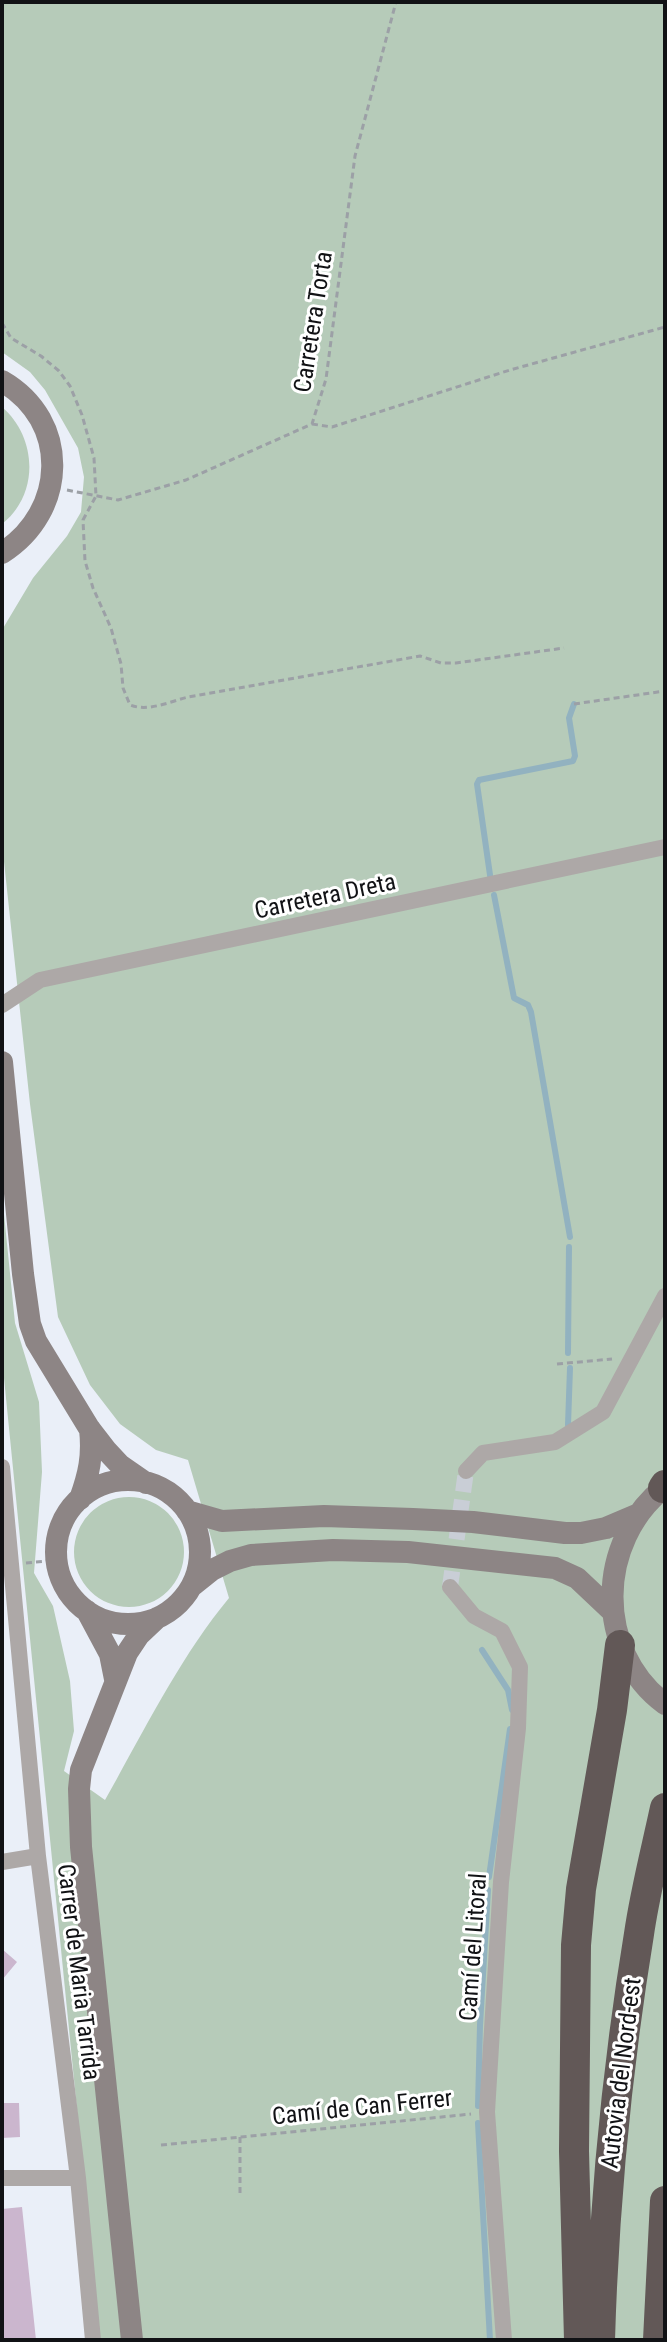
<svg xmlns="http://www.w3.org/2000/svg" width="667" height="2342" viewBox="0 0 667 2342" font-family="'Roboto Condensed',sans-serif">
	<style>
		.green { fill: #b6cbb9 }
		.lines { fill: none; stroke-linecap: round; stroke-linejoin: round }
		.stream { stroke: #92b2c0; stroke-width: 6 }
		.building { fill: #cbb6ce }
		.minor-tunnel { stroke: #c9ced6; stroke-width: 16; stroke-dasharray: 16 8; stroke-linecap: butt }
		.path { stroke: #9ca0a6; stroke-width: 3; stroke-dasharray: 6 4; stroke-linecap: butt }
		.minor { stroke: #ada8a7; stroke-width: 16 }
		.secondary { stroke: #8d8585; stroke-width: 22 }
		.motorway { stroke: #625857; stroke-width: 30 }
		.labels { text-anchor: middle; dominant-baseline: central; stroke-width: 6; stroke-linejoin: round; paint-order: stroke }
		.street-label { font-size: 24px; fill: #111215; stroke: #fff }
	</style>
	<rect width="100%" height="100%" fill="#eaeff8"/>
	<!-- green -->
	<path class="green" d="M2 2H665V2340H100L2 1358V1194L15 1323 39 1402 42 1472 34 1573 53 1606 70 1681 74 1731 64 1771 105 1800C143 1733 180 1657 229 1598L188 1460 156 1450 120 1424 90 1385 58 1317 30 1104 2 843V630L33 578 67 536 81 512 84 477 78 448 45 390 30 372 2 352Z
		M2 407C37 437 40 494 2 524Z
		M74 1552a55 55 0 1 1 110 0a55 55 0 1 1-110 0Z"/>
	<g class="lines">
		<!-- stream -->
		<path class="stream" d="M491 882 477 784 479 780 573 761 575 756 569 718 574 704
			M494 895 514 998 528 1005 531 1012 570 1237
			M568 1353 569 1247
			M568 1425 570 1368
			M482 1650 508 1690 512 1710
			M489 1877 510 1729
			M478 2106 480 2025 488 1890
			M478 2123 490 2340"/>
	</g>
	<!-- building -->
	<path class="building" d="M2 1949 17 1962 2 1980Z
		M2 2103H19L20 2137 2 2138Z
		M22 2207 36 2340H2V2209Z"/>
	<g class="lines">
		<!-- minor-tunnel -->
		<path class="minor-tunnel" d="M450 1587 466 1471"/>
		<!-- path -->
		<path class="path" d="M2 323 11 338 41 356 59 371 70 386 82 415 94 458 96 496 83 520 85 561 93 588 111 628 121 664 123 688 130 705C148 712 169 702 188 697L420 656 441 663H456L564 648
			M312 424 332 427 510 370 665 327
			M67 490 118 500 186 480 312 424 326 379 355 156 396 2
			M574 704 665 691
			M557 1364 612 1359
			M26 1563 57 1560
			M240 2137V2195
			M161 2145 471 2114"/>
		<!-- minor -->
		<path class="minor" d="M2 1005 40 980 665 847
			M2 1467 38 1856 78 2178 93 2340
			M466 1471 483 1453 555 1442 603 1412 665 1296
			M450 1587 474 1616 502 1631 520 1667 518 1728 501 1882 487 2112 504 2340
			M2 1862 38 1856
			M2 2178H78"/>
		<!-- secondary -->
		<path class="secondary" d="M2 381C71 421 67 512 2 553
			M2 1062 23 1274 30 1324 36 1341 89 1428 106 1450 120 1465 146 1483
			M56 1552a72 72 0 1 1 144 0a72 72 0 1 1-144 0Z
			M665 1487C596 1541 594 1651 665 1704
			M80 1499C89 1474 93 1456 90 1429
			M187 1511 222 1521 324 1516 413 1519 473 1522 565 1533H581L606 1528 639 1514
			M192 1586 212 1570 230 1561 251 1555 333 1550 408 1552 555 1568 577 1578 613 1612
			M87 1611 110 1654 115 1679
			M132 2340 81 1847 79 1789 81 1770 127 1653 139 1635 157 1618"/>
		<!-- motorway -->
		<path class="motorway" d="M663 1488 665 1485
			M579 2340 574 2151 576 1945 581 1889 612 1710 620 1645
			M600 2340C604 2204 617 2068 639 1934 645 1892 656 1850 665 1808
			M658 2340 665 2201"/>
	</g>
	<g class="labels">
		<!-- street labels -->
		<g class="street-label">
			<text transform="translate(313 322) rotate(-81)">Carretera Torta</text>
			<text transform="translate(325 896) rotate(-12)">Carretera Dreta</text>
			<text transform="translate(473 1947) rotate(-86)">Camí del Litoral</text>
			<text transform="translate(79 1972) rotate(83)">Carrer de Maria Tarrida</text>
			<text transform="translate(621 2073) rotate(-83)">Autovia del Nord-est</text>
			<text transform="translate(362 2107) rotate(-6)">Camí de Can Ferrer</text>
		</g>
	</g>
	<!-- border -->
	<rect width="667" height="2342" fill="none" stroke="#111215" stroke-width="8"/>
</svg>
